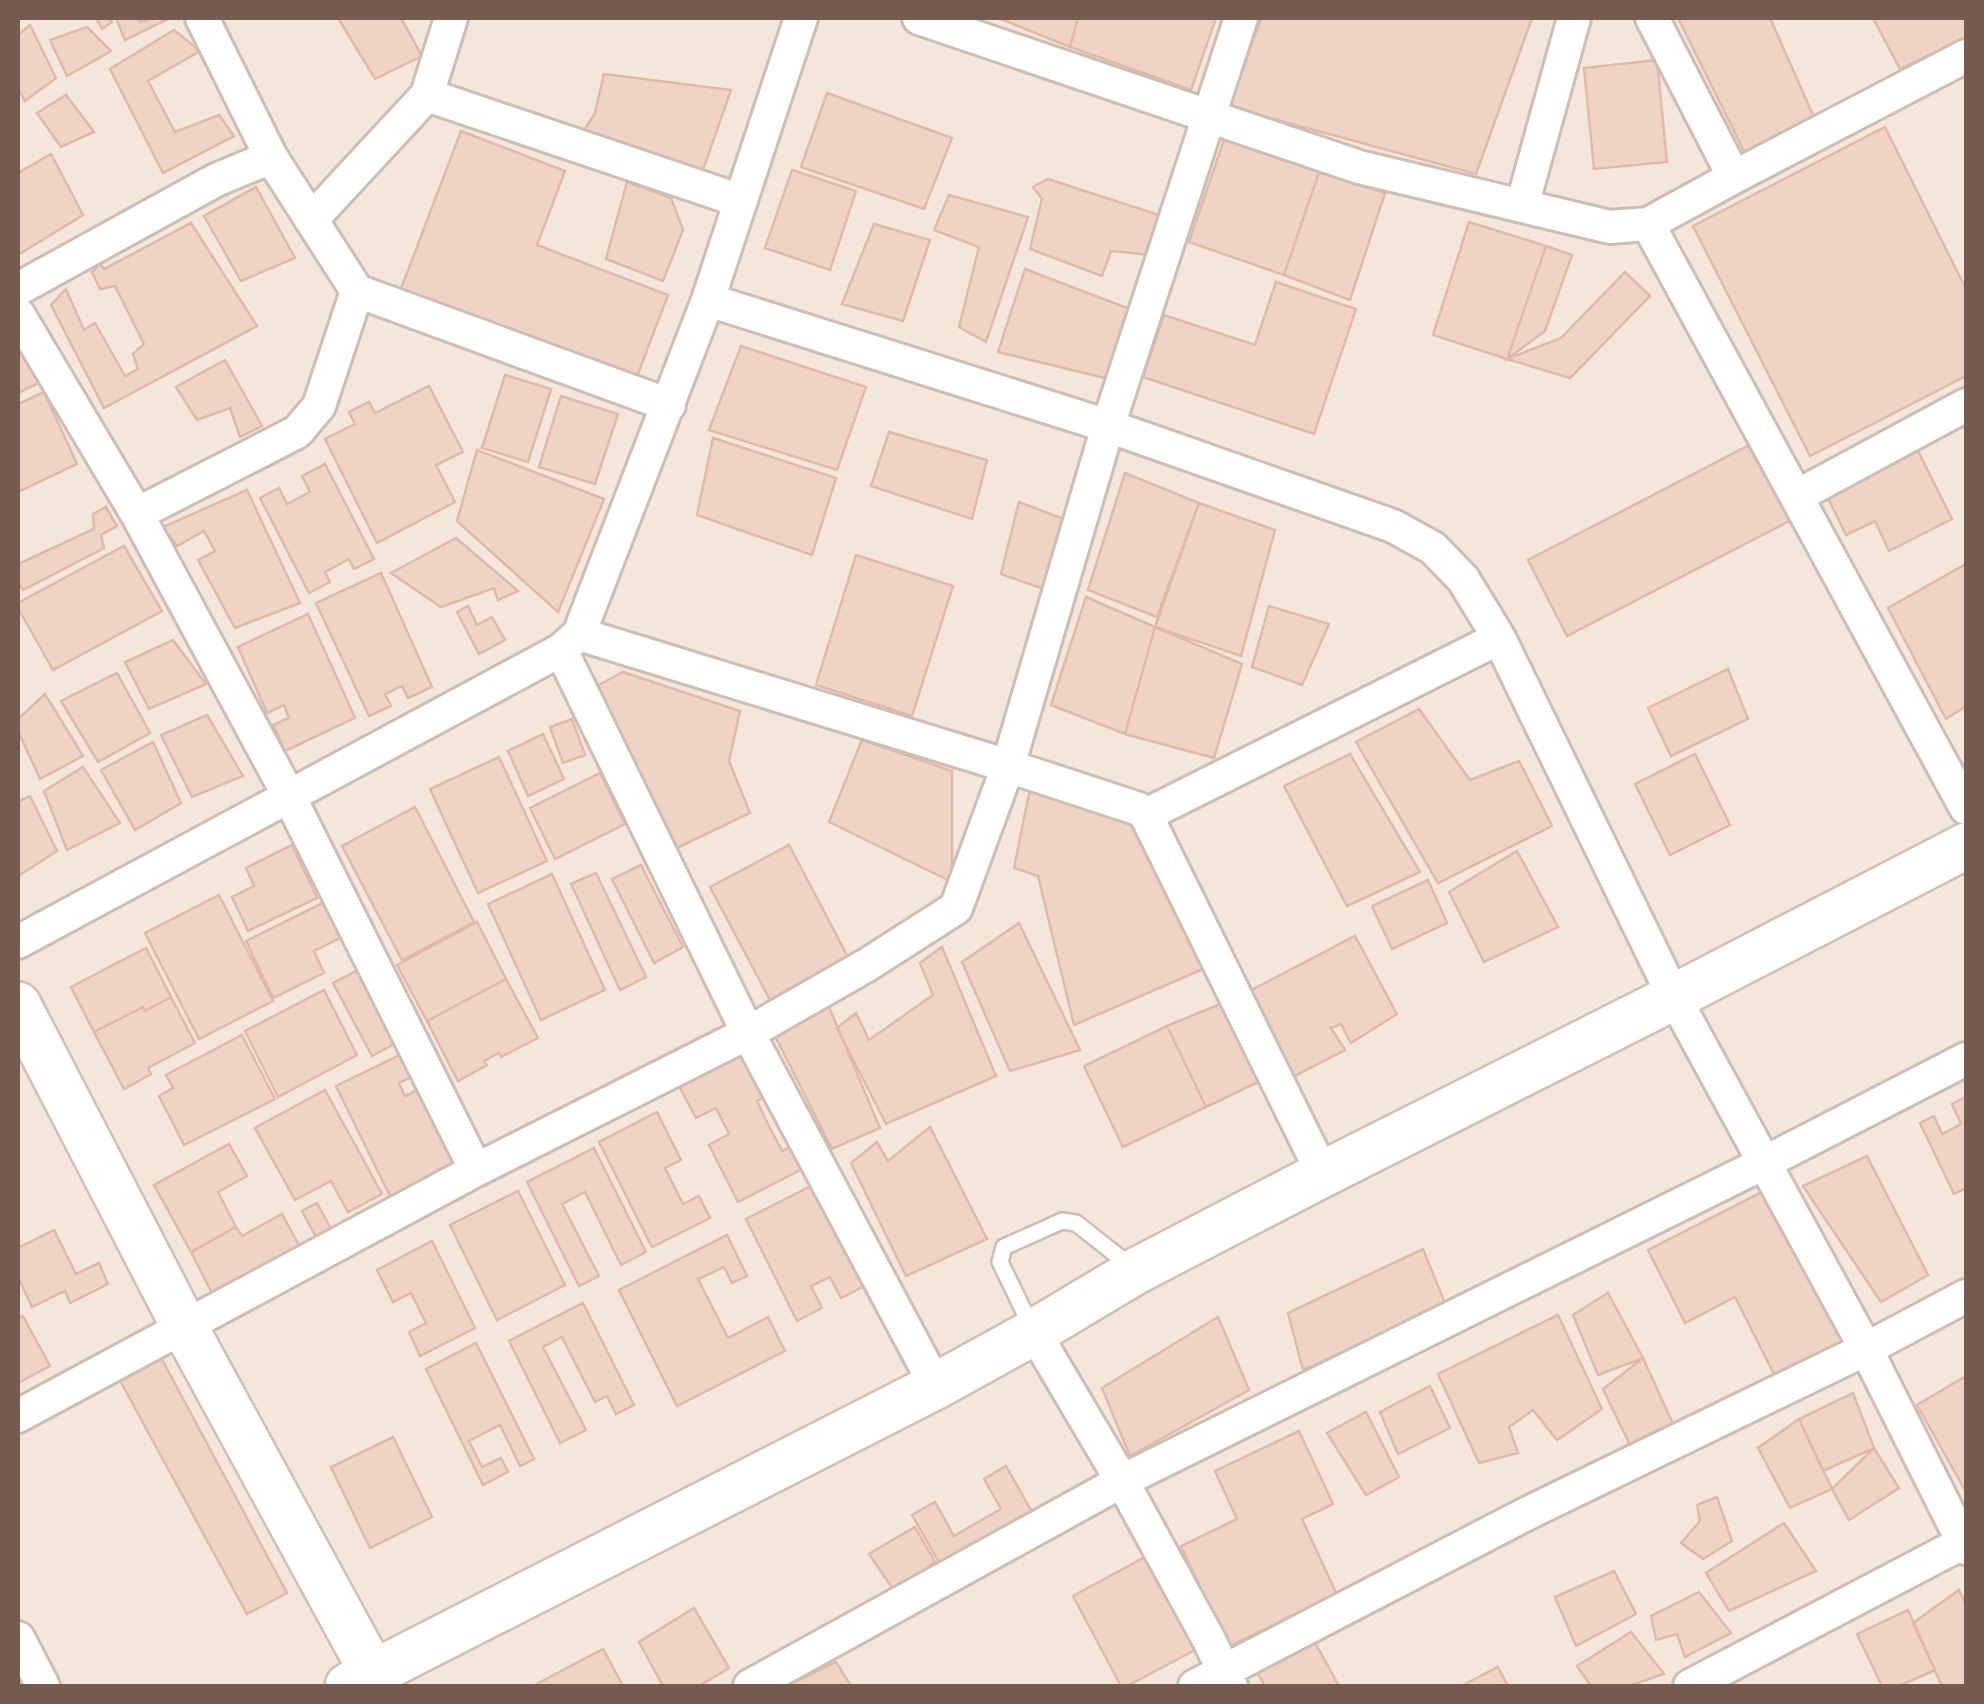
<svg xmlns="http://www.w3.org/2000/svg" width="1984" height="1704" viewBox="0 0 1984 1704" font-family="Rubik,sans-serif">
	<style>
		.residential { fill: #f3e6db }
		.building { fill: #efd4c6; stroke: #e0b9a8; stroke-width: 2.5 }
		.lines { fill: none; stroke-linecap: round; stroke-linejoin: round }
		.lane-casing { stroke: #cdbdb2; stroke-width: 20 }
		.street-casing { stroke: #cdbdb2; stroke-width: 38 }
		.secondary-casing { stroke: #d3beb2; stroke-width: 50 }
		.lane { stroke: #fff; stroke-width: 15 }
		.street { stroke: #fff; stroke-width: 32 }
		.secondary { stroke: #fff; stroke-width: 45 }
	</style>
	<rect width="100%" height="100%" fill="#fbf5ed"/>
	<!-- residential -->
	<path class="residential" d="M18 18H1966V1686H18Z"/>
	<!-- building -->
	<path class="building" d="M96 18H109L112 22 102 29Z
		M116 18H137L140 22 154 18H164L166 20 125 40Z
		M338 18H401L422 56 375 79Z
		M998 18H1078L1070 47Z
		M1078 18H1216L1191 90 1070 47Z
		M1261 18H1532L1476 174 1229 107Z
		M1678 18H1770L1820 131 1744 151Z
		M1873 18H1966V37L1900 69Z
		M30 25 56 78 25 101 18 89V35Z
		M87 27 111 51 67 76 50 40Z
		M174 30 200 51 148 81 175 132 219 115 234 136 163 173 110 69Z
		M1657 60 1667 162 1594 169 1584 68Z
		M604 74 731 90 703 170 580 137 595 113Z
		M827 93 952 138 924 209 801 167Z
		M66 95 94 132 61 147 37 113Z
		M1885 127 1966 289V376L1810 456 1693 226Z
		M461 131 565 171 537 245 668 295 636 379 401 289Z
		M1224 140 1319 172 1284 275 1189 242Z
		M51 154 83 215 18 255V173Z
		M792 170 856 191 830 270 765 248Z
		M1319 172 1385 193 1350 300 1284 275Z
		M1048 179 1165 217 1151 255 1111 251 1102 276 1030 249 1042 199 1033 187Z
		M627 182 671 198 683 230 663 281 606 259Z
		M256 187 295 258 241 281 204 216Z
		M949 195 1028 217 986 342 959 327 979 247 934 230Z
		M1469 222 1546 246 1507 359 1433 335Z
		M191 223 257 326 104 408 51 305 66 289 84 330 95 323 125 376 138 369 133 354 144 344 115 286 100 289 92 272 100 264 104 269Z
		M874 224 930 240 903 321 842 304Z
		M1546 246 1572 255 1545 331 1507 359Z
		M1025 269 1135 311 1113 380 998 352Z
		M1625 272 1650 296 1570 378 1507 359 1561 338Z
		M1276 282 1356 309 1314 434 1143 377 1164 315 1255 345Z
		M18 346 43 381 18 393Z
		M741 346 866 387 837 470 709 430Z
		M225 360 262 426 240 437 230 408 197 420 176 387Z
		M505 375 551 389 528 462 482 448Z
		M429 386 463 452 436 465 455 502 377 543 325 439 355 424 349 412 369 402 375 413Z
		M44 392 77 464 18 492V404Z
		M561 396 618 414 595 484 539 467Z
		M889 432 987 460 972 519 871 486Z
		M713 438 836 478 812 555 697 515Z
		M1759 440 1797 517 1567 636 1528 560Z
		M477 450 604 499 558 612 457 521Z
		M1918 451 1952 519 1889 551 1875 521 1846 535 1827 496Z
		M325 464 374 559 354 569 349 559 325 572 330 582 309 593 260 498 279 488 287 504 310 492 302 476Z
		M1125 473 1199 503 1157 617 1088 590Z
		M247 490 300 603 235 628 198 560 215 551 204 531 177 546 163 527Z
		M1019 502 1064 519 1047 590 1001 574Z
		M1199 503 1275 530 1241 656 1155 627Z
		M106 507 117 526 101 535 104 548 23 590 18 582V564L94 529 93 514Z
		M456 538 518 591 498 600 494 588 441 607 391 573Z
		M124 546 162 611 53 670 18 608V603Z
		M856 555 953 586 912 716 816 685Z
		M1966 564V706L1946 719 1888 608Z
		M381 573 432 687 408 698 402 686 385 694 391 706 369 716 316 603Z
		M1086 597 1155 627 1125 734 1051 705Z
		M468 606 477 625 492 617 505 640 479 654 457 612Z
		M1269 606 1329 624 1302 685 1252 667Z
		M308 614 355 718 285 751 273 725 289 718 284 705 267 713 238 647Z
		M1155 627 1242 664 1214 758 1125 734Z
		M173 640 206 684 149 709 125 662Z
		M1728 669 1748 719 1671 756 1648 708Z
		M623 672 740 711 729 761 750 813 671 851 597 686Z
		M117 673 150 733 98 762 61 701Z
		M45 694 83 756 40 779 18 731V719Z
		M1419 709 1470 780 1519 761 1552 826 1438 883 1356 742Z
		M207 715 243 776 192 797 161 735Z
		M572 719 585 755 563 763 550 727Z
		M543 734 564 779 528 796 508 751Z
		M862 740 952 771V882L829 822Z
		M153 742 181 803 135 830 101 770Z
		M1350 754 1420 872 1347 906 1284 786Z
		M1695 754 1730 825 1670 855 1635 784Z
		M499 757 547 861 478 893 430 789Z
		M83 767 120 823 67 850 44 791Z
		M600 773 625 824 555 859 530 808Z
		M1030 789 1138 810 1210 966 1074 1025 1038 876 1014 868Z
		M30 796 57 851 18 876V802Z
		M415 807 474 922 402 960 342 846Z
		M292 845 317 898 248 931 232 897 254 886 246 868Z
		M789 845 848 957 770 1000 710 887Z
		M1517 851 1558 927 1484 962 1449 892Z
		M641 865 683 947 654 963 612 879Z
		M596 873 646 977 620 990 571 884Z
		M552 874 605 990 541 1020 488 904Z
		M1428 880 1447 923 1392 949 1372 906Z
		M219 895 273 1001 199 1039 145 933Z
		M325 902 342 937 314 951 324 973 273 998 246 941Z
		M477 922 506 979 427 1021 397 965Z
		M1019 923 1080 1050 1010 1071 962 962Z
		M1355 936 1397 1014 1351 1043 1341 1024 1331 1028 1345 1050 1285 1081 1242 995Z
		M942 947 996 1076 886 1124 837 1028 856 1013 869 1040 933 995 920 963Z
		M146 948 171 997 145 1011 143 1007 94 1032 71 987Z
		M362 968 401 1040 372 1056 333 983Z
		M506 979 538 1038 501 1057 499 1053 484 1061 487 1065 458 1081 427 1021Z
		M324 990 357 1055 278 1097 245 1031Z
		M171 997 195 1043 148 1068 151 1074 124 1089 94 1032 143 1007 145 1011Z
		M826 1000 880 1128 832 1149 772 1030Z
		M1225 1002 1269 1077 1206 1107 1167 1026Z
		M1167 1026 1206 1107 1123 1147 1084 1066Z
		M242 1035 275 1099 184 1145 159 1096 173 1088 166 1075Z
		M748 1046 772 1093 757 1101 768 1124 782 1151 797 1144 808 1166 738 1202 709 1145 729 1134 716 1108 696 1118 677 1082Z
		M404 1053 415 1075 399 1083 405 1096 421 1088 458 1165 391 1198 336 1086Z
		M325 1090 382 1194 348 1212 331 1181 295 1200 255 1128Z
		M1966 1097V1188L1954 1194 1920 1123 1934 1116 1942 1134 1961 1124 1952 1104Z
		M657 1112 681 1160 665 1168 683 1204 699 1196 710 1218 652 1247 599 1142Z
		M930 1127 987 1239 906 1276 851 1163 877 1142 888 1161Z
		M229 1144 247 1176 218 1192 236 1227 191 1252 154 1185Z
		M594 1148 646 1252 621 1265 585 1192 562 1204 599 1276 579 1286 527 1182Z
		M1867 1156 1928 1275 1881 1302 1803 1186Z
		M821 1181 872 1282 841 1298 830 1277 811 1286 822 1308 797 1321 746 1219Z
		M1766 1190 1846 1347 1778 1382 1735 1297 1685 1323 1648 1250Z
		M518 1191 565 1285 497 1320 450 1225Z
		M317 1203 331 1229 316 1237 302 1211Z
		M282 1214 300 1247 213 1295 191 1252 236 1227 242 1236Z
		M54 1230 76 1274 99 1263 108 1284 70 1303 65 1291 32 1307 18 1277V1248Z
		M727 1235 747 1276 732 1283 724 1267 698 1279 728 1338 768 1317 785 1351 677 1406 619 1290Z
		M432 1241 475 1328 420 1356 409 1332 426 1323 411 1293 393 1302 377 1270Z
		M1423 1249 1446 1306 1303 1370 1288 1313Z
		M1608 1293 1643 1358 1598 1375 1573 1315Z
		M583 1303 634 1405 616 1414 607 1396 595 1402 562 1337 543 1347 586 1430 560 1443 509 1341Z
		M1558 1315 1602 1409 1557 1440 1533 1410 1509 1427 1518 1453 1479 1463 1438 1374Z
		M23 1316 50 1366 18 1383V1319Z
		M1218 1317 1249 1390 1130 1456 1102 1388Z
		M476 1343 534 1459 520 1466 500 1425 469 1441 482 1467 501 1458 508 1472 483 1485 426 1369Z
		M158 1352 287 1593 247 1614 117 1375Z
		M1643 1358 1673 1424 1659 1434 1630 1445 1603 1389Z
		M1966 1376V1492L1917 1405Z
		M1430 1386 1450 1428 1398 1454 1380 1412Z
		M1853 1393 1874 1448 1823 1471 1799 1419Z
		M1366 1412 1399 1477 1366 1495 1327 1433Z
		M1799 1419 1832 1489 1790 1508 1758 1448Z
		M1299 1431 1333 1504 1302 1519 1337 1595 1228 1647 1181 1546 1237 1519 1215 1471Z
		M393 1437 432 1517 370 1548 331 1467Z
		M1874 1448 1899 1488 1849 1520 1832 1489Z
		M1006 1466 1036 1519 944 1571 912 1515 935 1502 954 1536 1001 1509 984 1479Z
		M1717 1497 1732 1541 1703 1559 1681 1543 1700 1521 1697 1505Z
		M1784 1523 1816 1571 1729 1611 1706 1573Z
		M915 1527 935 1562 895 1592 869 1554Z
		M1158 1550 1208 1643 1127 1686H1121L1073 1596Z
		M1614 1571 1636 1614 1576 1646 1555 1597Z
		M1959 1590 1966 1605V1686H1942L1913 1623Z
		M1699 1592 1731 1633 1685 1657 1677 1634 1656 1640 1651 1616Z
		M694 1608 729 1668 699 1686H663L639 1642Z
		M1908 1610 1935 1670 1899 1686H1882L1857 1634Z
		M1631 1632 1664 1674 1629 1686H1591L1577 1666Z
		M1314 1641 1339 1686H1265L1257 1672Z
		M603 1649 623 1686H533Z
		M836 1662 851 1686H786Z
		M1498 1667 1508 1686H1461Z"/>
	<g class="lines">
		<defs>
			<path id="lane" d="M1031 1326 1000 1262 1004 1247 1062 1221 1076 1223 1133 1268"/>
			<path id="street" d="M202 18 271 157 357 291 669 405
				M919 18 1359 167 1610 227 1648 224 1734 177 1966 56
				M1652 18 1734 177
				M427 95 741 201
				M1522 206 1574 18
				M311 220 427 95 451 18
				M1648 224 1966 808
				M18 289 216 180 271 157
				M708 300 1108 426 1393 526 1433 548 1463 579 1499 638 1674 997 1866 1349 1966 1548
				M18 314 137 514 289 796 476 1170
				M1797 496 1966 405
				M137 514 297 432 319 406 357 291
				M579 634 1008 766 1139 809 1146 815 1323 1174
				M561 650 748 1033 936 1386
				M1146 815 1499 638
				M18 942 561 650 579 634 708 300 801 18
				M1034 1332 1122 1481 1209 1640 1231 1686
				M18 1416 476 1170 748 1033 867 965 956 908 1008 766 1108 426 1241 18
				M18 1638 43 1686
				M750 1686 1122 1481 1766 1162 1966 1059
				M1195 1686 1528 1513 1866 1349 1966 1296
				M1690 1686 1966 1541"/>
			<path id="secondary" d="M18 1005 185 1328 380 1686
				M348 1686 936 1386 1034 1332 1136 1271 1323 1174 1674 997 1966 846"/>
		</defs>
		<!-- lane casing -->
		<use href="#lane" class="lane-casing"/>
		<!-- street casing -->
		<use href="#street" class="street-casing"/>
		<!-- secondary casing -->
		<use href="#secondary" class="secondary-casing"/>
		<!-- lane -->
		<use href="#lane" class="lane"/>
		<!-- street -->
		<use href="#street" class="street"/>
		<!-- secondary -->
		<use href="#secondary" class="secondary"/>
	</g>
	<!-- border -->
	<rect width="1984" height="1704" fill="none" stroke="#765b50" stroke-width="40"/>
</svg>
